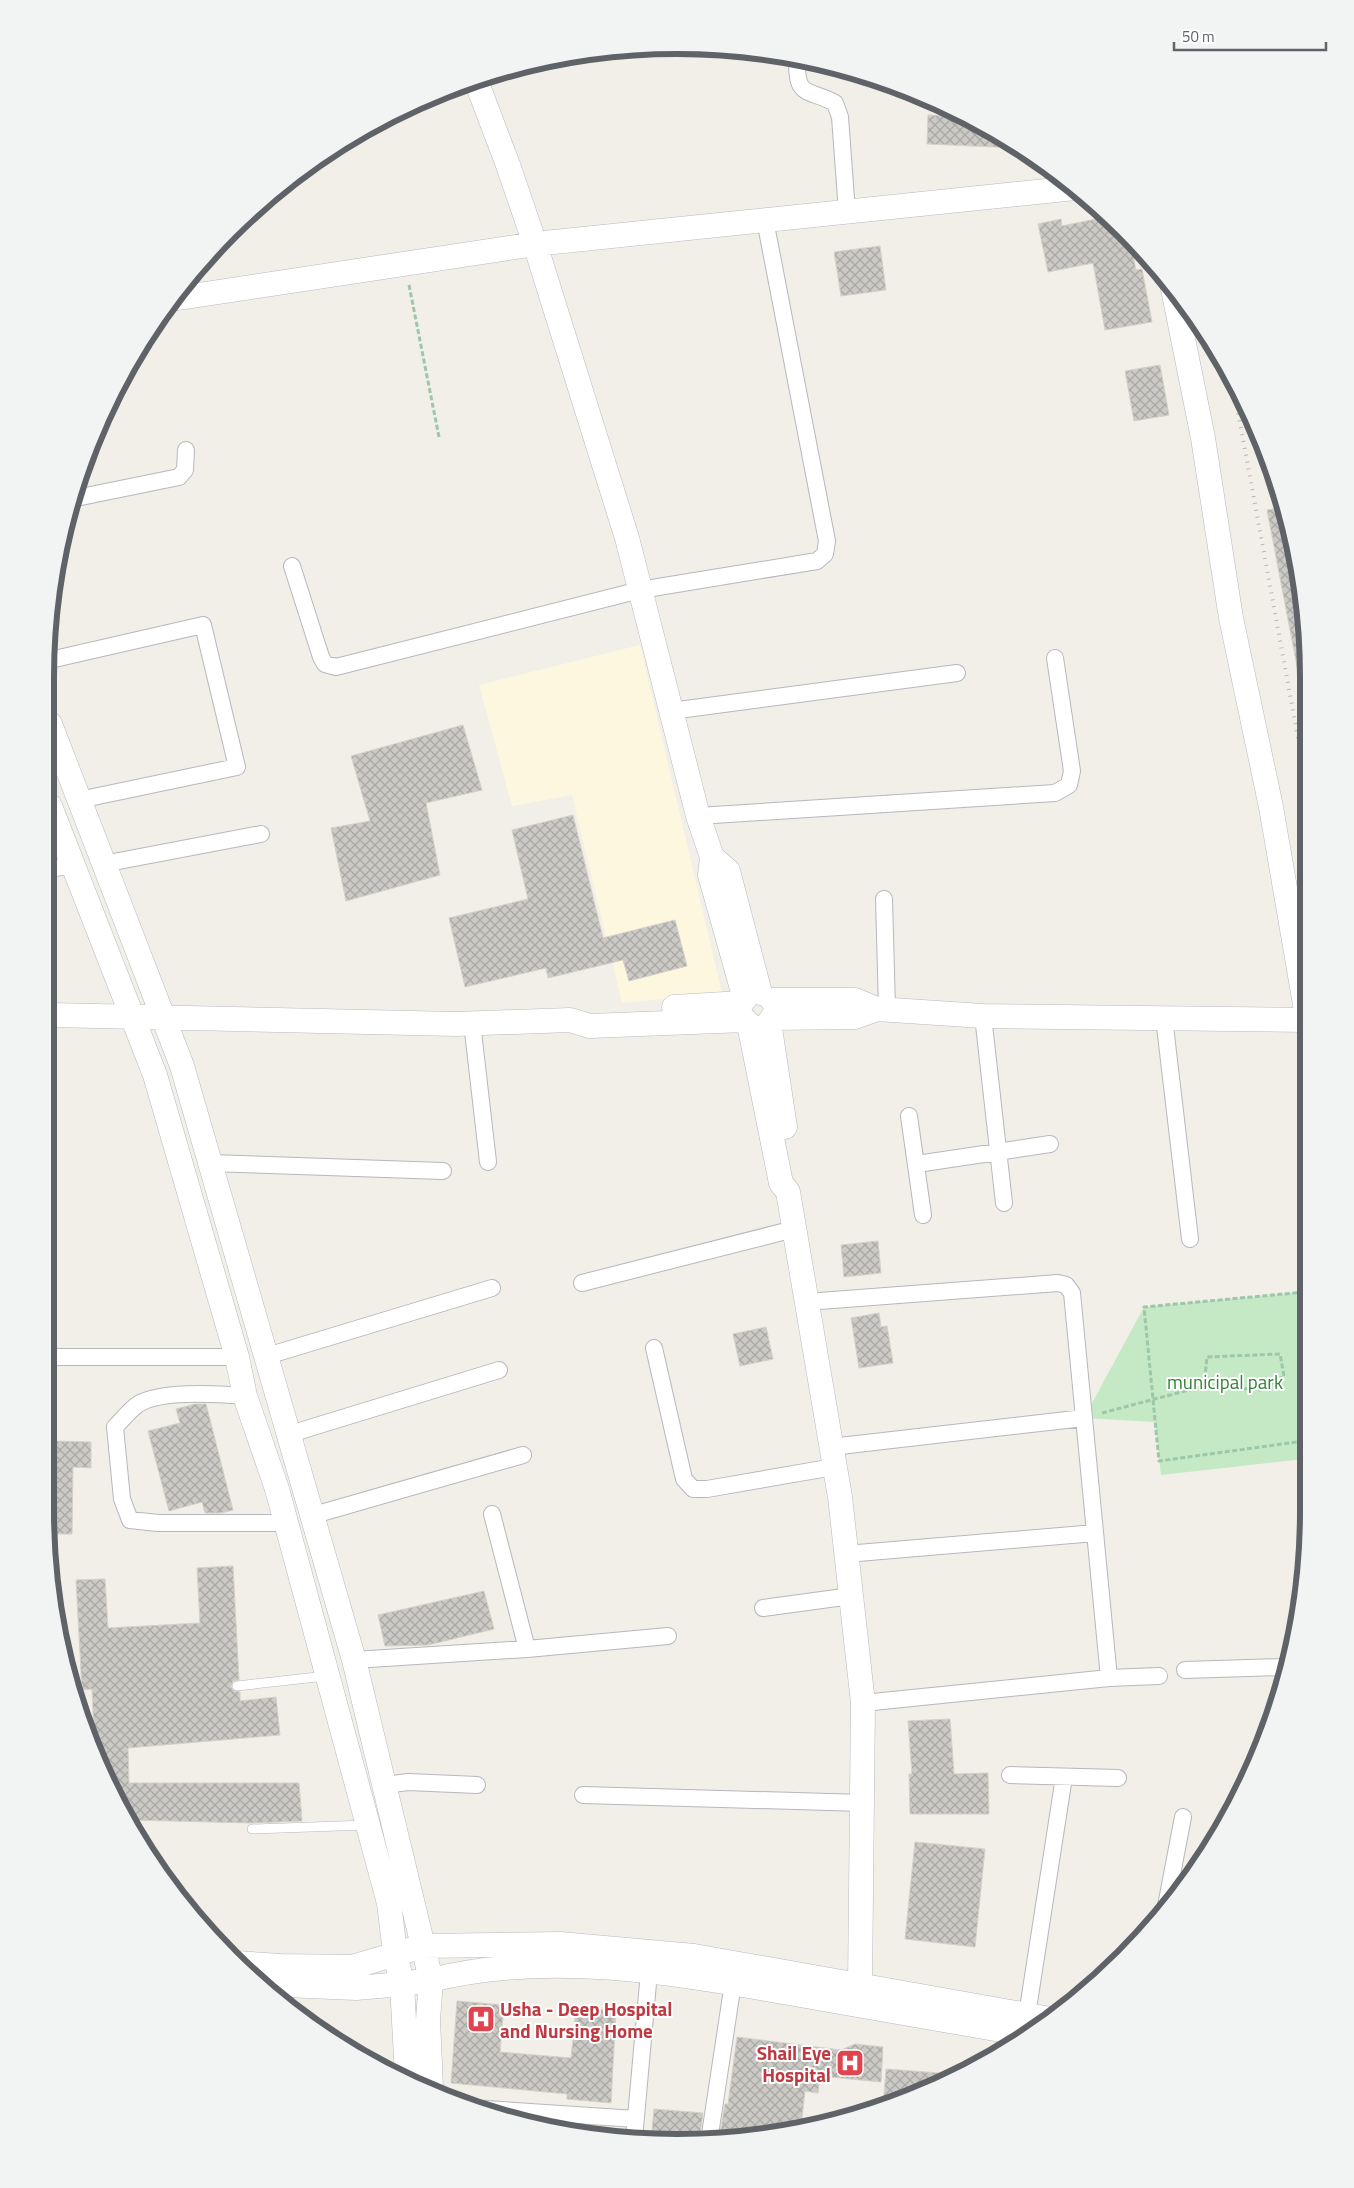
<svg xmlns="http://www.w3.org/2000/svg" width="1354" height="2188" viewBox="0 0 1354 2188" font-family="'Titillium Web',sans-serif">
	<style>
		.commercial { fill: #fef7e0 }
		.green { fill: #c5e8c5 }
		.building { fill: url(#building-cross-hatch); stroke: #d6d1c6 }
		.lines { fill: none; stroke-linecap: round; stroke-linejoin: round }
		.lane-casing { stroke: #b5b8bc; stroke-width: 10 }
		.street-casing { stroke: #b5b8bc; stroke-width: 18 }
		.secondary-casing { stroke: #b6babf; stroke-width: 25 }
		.path { stroke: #9cc7a9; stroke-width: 3; stroke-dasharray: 5 2.5; stroke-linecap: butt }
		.lane { stroke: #fff; stroke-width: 9 }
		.street { stroke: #fff; stroke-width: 16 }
		.secondary { stroke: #fff; stroke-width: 24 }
		.rail { stroke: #b6b7b8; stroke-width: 4; stroke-dasharray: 1 6; stroke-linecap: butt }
		.labels { text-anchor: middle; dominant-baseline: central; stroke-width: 4; stroke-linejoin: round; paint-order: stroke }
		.park-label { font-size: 19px; fill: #348238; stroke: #fff }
		.health-label { font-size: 19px; font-weight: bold; fill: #be3a42; stroke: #fff; text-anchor: start }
		.rim { fill: none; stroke: #5f6368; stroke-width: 6 }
	</style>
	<defs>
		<pattern id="building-cross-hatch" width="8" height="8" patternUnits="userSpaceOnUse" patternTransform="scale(1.25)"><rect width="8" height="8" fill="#cccac5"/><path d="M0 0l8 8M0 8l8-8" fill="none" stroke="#a9a8a4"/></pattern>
	</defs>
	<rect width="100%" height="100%" fill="#f1efe8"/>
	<!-- commercial -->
	<path class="commercial" d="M640 645 722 993 622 1003 572 795 512 806 479 685Z"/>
	<!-- green -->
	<path class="green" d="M1305 1292 1304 1459 1161 1475 1155 1422 1084 1418 1144 1307Z"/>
	<!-- building -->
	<path class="building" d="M928 115 967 117 1018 148 927 144Z
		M1106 217 1130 240 1136 270 1142 269 1152 322 1105 330 1093 263 1048 272 1038 224 1061 219 1062 226Z
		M880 246 886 290 841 296 834 252Z
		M1160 365 1169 415 1134 421 1125 371Z
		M1285 507 1308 635 1307 681 1300 682 1267 510Z
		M463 725 482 790 426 803 440 875 346 901 331 828 370 821 351 756Z
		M573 815 603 938 675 920 687 966 629 981 623 960 548 978 546 968 465 987 449 918 528 899 512 830Z
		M878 1241 881 1273 844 1277 841 1245Z
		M879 1313 881 1327 887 1326 893 1363 859 1368 851 1318Z
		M766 1327 773 1359 740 1366 733 1334Z
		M195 1404H206L233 1510 221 1513H205L202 1502 169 1511 148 1431 180 1423 176 1409Z
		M50 1441 91 1442V1468L73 1467 72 1534H50Z
		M233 1566 239 1680 233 1681 231 1687 234 1691 240 1692V1701L276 1697 280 1735 128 1748 129 1783H299L302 1821 252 1823 129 1820 110 1791 95 1755 92 1689 82 1690 76 1580 105 1579 108 1628 200 1623 197 1568Z
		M484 1591 494 1629 428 1645 385 1646 378 1615Z
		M950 1719 954 1774 988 1773 989 1814H910L909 1774H912L908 1721Z
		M915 1842 985 1849 975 1947 905 1939Z
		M457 2001 504 2005 500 2052 571 2058 576 2007 616 2011 611 2103 567 2099V2094L451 2083Z
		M737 2037 841 2050 855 2044 883 2047 881 2082 820 2076 818 2093 805 2091 801 2128 760 2138 719 2140 725 2104H728Z
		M886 2069 952 2074 883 2108Z
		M654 2109 703 2113 699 2142 677 2143 651 2140Z"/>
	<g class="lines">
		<defs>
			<path id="lane" d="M237 1686 326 1676
				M252 1829 367 1825"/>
			<path id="street" d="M797 59C796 99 807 88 835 103L840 117 847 212
				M76 498 179 477 185 470 186 450
				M292 566 321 657 325 664 336 667 640 590 817 561 825 554 827 541 765 220
				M50 660 203 625 237 767 79 800
				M671 711 957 673
				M698 816 1055 793 1069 785 1072 771 1055 658
				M103 864 261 834
				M50 869 73 865
				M884 899 887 1009
				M983 1016 1004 1203
				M1164 1018 1190 1239
				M472 1023 488 1162
				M909 1116 923 1215
				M210 1163 443 1171
				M917 1164 1050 1144
				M582 1283 794 1229
				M806 1302 1058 1283 1066 1285 1072 1293 1109 1678 863 1703
				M654 1348 684 1479 693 1489H707L834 1467
				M267 1356 492 1288
				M50 1357H237
				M245 1396C220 1394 158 1390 137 1405 129 1411 122 1420 115 1427L122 1499 130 1520 158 1523H286
				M290 1434 499 1370
				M831 1447 1084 1418
				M492 1514 527 1649
				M314 1515 523 1455
				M846 1554 1095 1533
				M763 1608 851 1596
				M354 1660 527 1649 668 1636
				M1185 1670 1284 1667
				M1109 1678 1159 1676
				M1010 1775 1118 1778
				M385 1785 408 1782 477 1785
				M583 1795 863 1803
				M1165 1911 1183 1817
				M1027 2015 1064 1777
				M471 2108 636 2119
				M634 2139 649 1972
				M709 2141 733 1983"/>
			<path id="secondary" d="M475 78 508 165 535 244 627 538 698 816 712 857 710 875 745 999
				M1173 289 1203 438 1231 618 1271 807 1306 1010
				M172 299 535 244 1075 188
				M50 724 182 1066 354 1660 423 1946 560 1944 694 1956 1050 2019
				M50 806 155 1075 237 1357 245 1396 277 1489 389 1903 395 1953 402 1984 431 1980 423 1946 352 1967 281 1966 236 1963
				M712 857 728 871 760 993
				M772 1000H855L877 1009 983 1016 1306 1020
				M674 1007 742 1003
				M50 1015 456 1024 570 1020 590 1026 745 1020
				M772 1018 855 1017 877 1009
				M769 1022 785 1127
				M749 1024 781 1183 788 1192 840 1497 863 1703 860 1986 858 2005
				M262 1984 356 1988 402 1984 407 2076
				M431 2088 428 2020 431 1980C550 1950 675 1973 795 1994 873 2008 951 2021 1030 2035"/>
		</defs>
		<!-- lane casing -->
		<use href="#lane" class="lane-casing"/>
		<!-- street casing -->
		<use href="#street" class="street-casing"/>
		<!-- secondary casing -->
		<use href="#secondary" class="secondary-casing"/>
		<!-- path -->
		<path class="path" d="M409 285 439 437
			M1102 1413 1204 1386 1207 1357 1280 1354 1284 1376 1261 1390 1204 1386
			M1304 1441 1159 1461 1144 1307 1305 1292"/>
		<!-- lane -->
		<use href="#lane" class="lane"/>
		<!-- street -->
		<use href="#street" class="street"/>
		<!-- secondary -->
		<use href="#secondary" class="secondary"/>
		<!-- rail -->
		<path class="rail" d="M1232 379 1307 787"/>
	</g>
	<!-- icons -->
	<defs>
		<symbol id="hospital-square" viewBox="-11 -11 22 22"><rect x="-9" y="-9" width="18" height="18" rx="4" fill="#e0444e" stroke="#fff"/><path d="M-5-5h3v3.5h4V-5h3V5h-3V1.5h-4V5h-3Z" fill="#fff"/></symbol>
	</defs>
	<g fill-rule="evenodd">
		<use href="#hospital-square" x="465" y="2003" width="32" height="32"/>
		<use href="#hospital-square" x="834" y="2047" width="32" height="32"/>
	</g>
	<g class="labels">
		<!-- park labels -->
		<g class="park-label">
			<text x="1225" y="1381">municipal park</text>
		</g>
		<!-- health labels -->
		<g class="health-label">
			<text x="500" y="2008">Usha - Deep Hospital<tspan x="500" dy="22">and Nursing Home</tspan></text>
			<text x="831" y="2052" text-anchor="end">Shail Eye<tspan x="831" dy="22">Hospital</tspan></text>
		</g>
	</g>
	<!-- crop -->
	<path d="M0 0H1354V2188H0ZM677 54H677A623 623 0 0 1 1300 677V1511A623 623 0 0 1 677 2134H677A623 623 0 0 1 54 1511V677A623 623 0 0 1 677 54Z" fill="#f2f3f3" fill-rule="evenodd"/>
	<path class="rim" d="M677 54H677A623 623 0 0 1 1300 677V1511A623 623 0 0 1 677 2134H677A623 623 0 0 1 54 1511V677A623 623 0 0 1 677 54Z"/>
	<!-- scale -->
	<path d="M1174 42v8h152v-8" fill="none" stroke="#5f6368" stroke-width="2.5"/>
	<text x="1182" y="42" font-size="15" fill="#5f6368" stroke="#ffffff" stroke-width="4" paint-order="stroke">50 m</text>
</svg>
